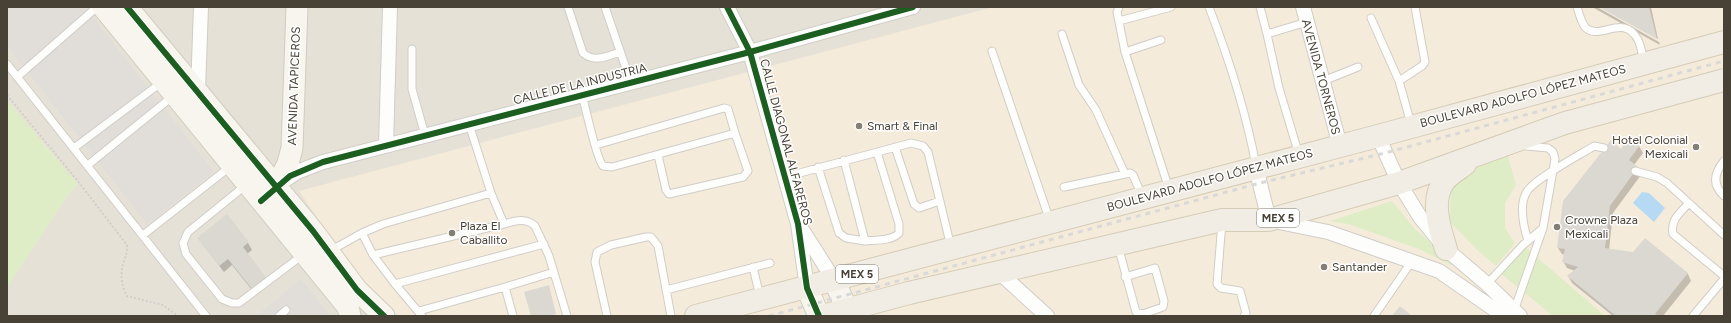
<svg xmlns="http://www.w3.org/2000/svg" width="1731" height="323" viewBox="0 0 1731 323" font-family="Figtree,sans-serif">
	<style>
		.residential { fill: #e6e1d7 }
		.commercial { fill: #f5ebdb }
		.green { fill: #dfedc7 }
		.parking { fill: #e1deda }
		.water { fill: #b6daf3 }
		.shadow { fill: #0003 }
		.building { fill: #dbd8d2 }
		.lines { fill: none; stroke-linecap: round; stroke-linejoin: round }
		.lane-casing { stroke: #d0cdc7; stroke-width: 9 }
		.street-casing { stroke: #d0cdc7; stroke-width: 16 }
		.secondary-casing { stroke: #d1ccc0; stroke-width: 23 }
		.primary-casing { stroke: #d5ccb6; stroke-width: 24 }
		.path { stroke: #d2cfca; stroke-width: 2; stroke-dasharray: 2 2; stroke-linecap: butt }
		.lane { stroke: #fdfdfc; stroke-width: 7 }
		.street { stroke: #fdfdfc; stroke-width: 14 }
		.secondary { stroke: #f7f5ee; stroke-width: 21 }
		.primary { stroke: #f1ede4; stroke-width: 22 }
		.rail { stroke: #d9d9d8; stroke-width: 3; stroke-dasharray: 5 5; stroke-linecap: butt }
		.cycleway-casing { stroke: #fff; stroke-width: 8 }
		.cycleway { stroke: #1b5e20; stroke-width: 6 }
		.poi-dot { fill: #847e74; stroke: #fff; stroke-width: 1.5 }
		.labels { text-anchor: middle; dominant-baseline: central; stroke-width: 3; stroke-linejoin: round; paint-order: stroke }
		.shield { fill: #fff; stroke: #7f7a72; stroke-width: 1 }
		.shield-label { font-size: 11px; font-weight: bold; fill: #484135 }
		.street-label { font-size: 12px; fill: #484135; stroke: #fff }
		.poi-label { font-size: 12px; fill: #484135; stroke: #fff; text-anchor: start }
	</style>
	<rect width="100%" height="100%" fill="#f2efea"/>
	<!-- residential -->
	<path class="residential" d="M7 7H1724V316H7Z"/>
	<!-- commercial -->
	<path class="commercial" d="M993 7H1724V316H384L299 191Z"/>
	<!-- green -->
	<path class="green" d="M7 100 78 184 66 198 7 288Z
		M1508 156 1516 185 1505 203V228L1515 243 1496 266 1476 249 1450 222 1451 177Z
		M1392 201 1415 229 1465 272 1419 249 1348 224 1330 221Z
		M1524 246 1605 316H1553L1499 272Z"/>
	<!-- parking -->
	<path class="parking" d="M7 7H85L214 172 147 224 7 46Z
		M301 279 331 316H256Z"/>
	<!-- water -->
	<path class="water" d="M1642 192 1649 193 1665 208 1654 222 1633 203Z"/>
	<!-- shadow -->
	<path class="shadow" d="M1592 7H1597L1659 42 1660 45Z
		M1601 7H1651L1658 39Z
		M1639 146 1643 153 1634 165 1641 175 1613 213 1609 250 1633 253 1645 239 1688 274 1691 281 1663 316H1613L1572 283 1568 276 1575 271 1567 268 1563 261 1565 255 1562 254 1558 248 1621 150Z
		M227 216 248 243 252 250 247 254 270 284 256 295 232 265 224 272 203 245Z"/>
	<!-- building -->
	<path class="building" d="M1599 7H1649L1657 39Z
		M1630 137 1640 145 1629 160 1638 167 1610 206 1605 248 1633 252 1645 238 1688 273 1655 314 1659 316H1616L1567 276 1578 267 1562 262 1565 249 1557 248 1563 201 1611 140 1621 149Z
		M227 214 249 242 243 247 266 277 252 289 228 259 219 266 197 238Z
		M549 285 556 314 549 316H531L524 292Z
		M1400 306 1412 316H1392Z"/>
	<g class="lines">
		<defs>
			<path id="lane" d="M568 7 583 53C594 63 608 56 620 52
				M605 7 631 83
				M1119 7 1117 12 1125 52 1169 189
				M1209 7C1229 59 1246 111 1256 166
				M1260 7 1267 34 1307 22
				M1577 7C1579 13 1581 22 1585 27 1599 42 1624 12 1638 40 1641 46 1642 54 1644 61
				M1371 18 1399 81 1411 124
				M1119 21 1171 7
				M1062 34 1079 85 1096 110 1125 174
				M1267 34 1279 88 1299 155
				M412 49V89L425 135
				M992 51 1050 221
				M1125 52 1161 40
				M7 64 206 316
				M17 77 97 7
				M1323 81 1358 67
				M1399 81 1422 66 1425 62 1415 7
				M582 95C586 109 596 158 603 166L612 167 735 133 728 109 724 108 596 145
				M469 124 491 193 504 224C514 221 526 217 535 226L549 256 567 316
				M895 147 914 204 919 208 940 201
				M74 148 162 82
				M658 155 666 190 669 194 743 177 748 171 735 133
				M1724 161C1714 173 1712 185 1724 196
				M88 165 173 96
				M818 167 839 233 846 238 865 241 844 160
				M1635 171 1657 177 1667 183 1724 235
				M785 177 911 143 923 146 928 152 951 247
				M246 185 188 232 183 243 186 254 222 299 232 303H239L304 254
				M1064 187 1130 173 1133 175 1142 196
				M1688 204C1680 213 1670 220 1673 234L1724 276
				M1222 222 1217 284 1221 288 1240 291 1246 313 1244 316
				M143 235 231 166
				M865 241C874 240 893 241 899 233V224L877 152
				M1528 241C1524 228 1518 203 1528 190 1538 177 1578 156 1594 146L1604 148
				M1118 246 1136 312 1143 314 1163 307 1164 301 1155 268 1125 277
				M330 251 362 233
				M373 255 504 224
				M753 267 760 297
				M395 284 544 244
				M1487 284 1523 245 1542 229
				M666 290 770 263
				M419 311 505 287
				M1514 311 1543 228 1555 159 1553 152 1548 148 1526 146
				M279 316 286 310
				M422 316 395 284 373 255 362 233 383 224 491 193
				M513 316 505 287 554 272
				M607 316 595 262 597 252 611 245 646 237H651L658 246 671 316
				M1374 316 1412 261
				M1693 316 1724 279"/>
			<path id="street" d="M727 7 750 52 798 224 807 288
				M1303 7 1340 146
				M198 90 201 7
				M1378 136 1399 183 1420 217 1446 249 1487 284 1520 316
				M386 145 390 7
				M1256 168 1269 220 1328 232 1439 271 1504 316
				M279 184 297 172 323 162 750 52 913 7
				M801 228 834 280
				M1000 273 1047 316"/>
			<path id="secondary" d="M103 7 348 307 350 316
				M127 7 313 231 357 290 384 316
				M277 186 288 163 292 148 297 7
				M834 280 850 316
				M807 288 819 316"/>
			<path id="primary" d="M1446 249C1439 227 1430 199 1445 180 1450 174 1459 169 1465 164
				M696 316 1378 136 1724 42
				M823 316 909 293 1222 220H1269L1399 183 1565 123 1724 80"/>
		</defs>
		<!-- lane casing -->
		<use href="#lane" class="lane-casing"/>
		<!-- street casing -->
		<use href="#street" class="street-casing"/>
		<!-- secondary casing -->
		<use href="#secondary" class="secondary-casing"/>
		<!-- primary casing -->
		<use href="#primary" class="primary-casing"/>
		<!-- path -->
		<path class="path" d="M7 95 77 180 127 245C128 251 126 255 124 261 120 272 121 286 127 296L163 305 178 316"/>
		<!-- lane -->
		<use href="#lane" class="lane"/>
		<!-- street -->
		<use href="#street" class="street"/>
		<!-- secondary -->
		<use href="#secondary" class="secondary"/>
		<!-- primary -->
		<use href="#primary" class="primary"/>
		<!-- rail -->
		<path class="rail" d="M769 316 1260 183 1385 153 1724 61"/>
		<defs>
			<path id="cycleway" d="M127 7 313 231 357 290 384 316
				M727 7 750 52 798 224 807 288 819 316
				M261 201 290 176 323 162 750 52 913 7"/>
		</defs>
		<!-- cycleway casing -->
		<use href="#cycleway" class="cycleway-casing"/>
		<!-- cycleway -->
		<use href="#cycleway" class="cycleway"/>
	</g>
	<!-- markers -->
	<g class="poi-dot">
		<circle cx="859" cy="126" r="4"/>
		<circle cx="1696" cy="147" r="4"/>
		<circle cx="1557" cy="227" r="4"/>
		<circle cx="452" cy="233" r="4"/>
		<circle cx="1324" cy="267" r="4"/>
	</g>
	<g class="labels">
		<!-- shield labels -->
		<g class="shield">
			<rect x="1257" y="209" width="42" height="18" rx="3"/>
			<rect x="836" y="265" width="42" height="18" rx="3"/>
		</g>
		<g class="shield-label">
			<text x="1278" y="218">MEX 5</text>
			<text x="857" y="274">MEX 5</text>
		</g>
		<!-- street labels -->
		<g class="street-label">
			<text transform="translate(1321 77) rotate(75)">AVENIDA TORNEROS</text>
			<text transform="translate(580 84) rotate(-14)">CALLE DE LA INDUSTRIA</text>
			<text transform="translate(294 86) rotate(-88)">AVENIDA TAPICEROS</text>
			<text transform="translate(1523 96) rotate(-15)">BOULEVARD ADOLFO LÓPEZ MATEOS</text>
			<text transform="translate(786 142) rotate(75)">CALLE DIAGONAL ALFAREROS</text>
			<text transform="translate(1210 180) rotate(-15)">BOULEVARD ADOLFO LÓPEZ MATEOS</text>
		</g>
		<!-- poi labels -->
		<g class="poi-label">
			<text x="867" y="126">Smart &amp; Final</text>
			<text x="1688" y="140" text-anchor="end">Hotel Colonial<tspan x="1688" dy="14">Mexicali</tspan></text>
			<text x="1565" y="220">Crowne Plaza<tspan x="1565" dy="14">Mexicali</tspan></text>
			<text x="460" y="226">Plaza El<tspan x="460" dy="14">Caballito</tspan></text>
			<text x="1332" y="267">Santander</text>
		</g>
	</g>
	<!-- border -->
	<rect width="1731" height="323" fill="none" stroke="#484135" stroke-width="16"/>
</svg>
